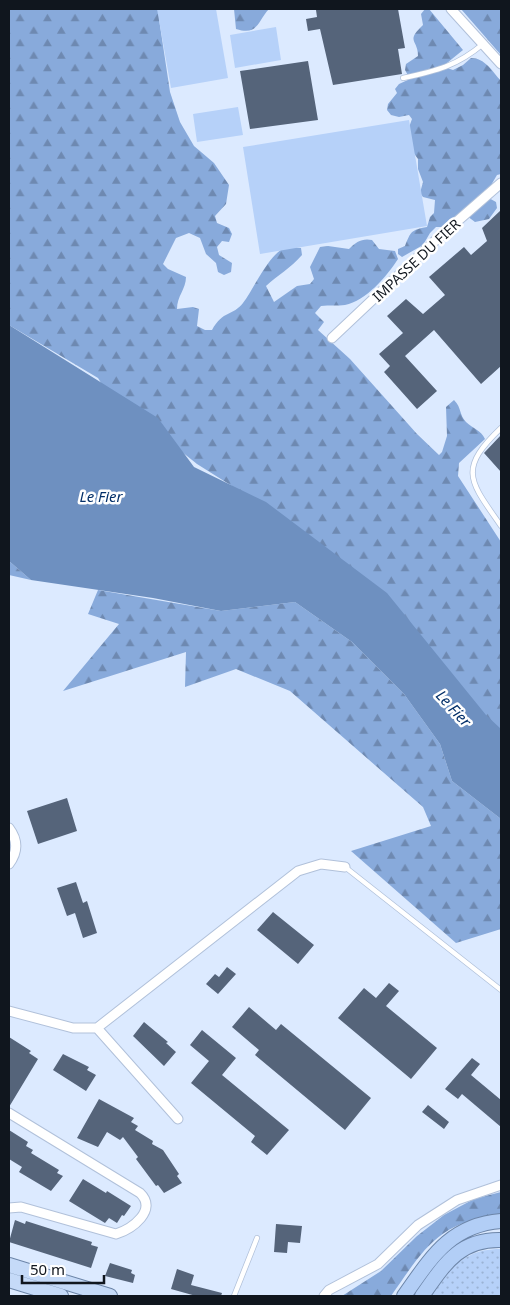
<svg xmlns="http://www.w3.org/2000/svg" width="510" height="1305" viewBox="0 0 510 1305" font-family="'Noto Sans',sans-serif">
	<style>
		.grass { fill: url(#grass-dots) }
		.forest { fill: url(#forest-firs) }
		.pitch { fill: #b6d1f9 }
		.water { fill: #6e90c0 }
		.building { fill: #55647a }
		.lines { fill: none; stroke-linecap: round; stroke-linejoin: round }
		.service-casing { stroke: #b1c1da; stroke-width: 6 }
		.minor-casing { stroke: #b1c1da; stroke-width: 11 }
		.primary-casing { stroke: #6c85a8; stroke-width: 16 }
		.trunk-casing { stroke: #6c85a8; stroke-width: 16 }
		.service { stroke: #fff; stroke-width: 4.5 }
		.minor { stroke: #fff; stroke-width: 9 }
		.primary { stroke: #c5daf8; stroke-width: 14 }
		.trunk { stroke: #b2cef6; stroke-width: 14 }
		.labels { text-anchor: middle; dominant-baseline: central; stroke-width: 5; stroke-linejoin: round; paint-order: stroke }
		.street-label { font-size: 14px; fill: #10161e; stroke: #fff }
		.water-label { font-size: 15px; font-style: italic; fill: #032f69; stroke: #fff }
	</style>
	<defs>
		<pattern id="grass-dots" width="8" height="8" patternUnits="userSpaceOnUse" patternTransform="scale(1.25)"><rect width="8" height="8" fill="#b6d1f9"/><path d="M2 2h.1M6 6h.1" fill="none" stroke="#9bb3d5" stroke-width="1.8" stroke-linecap="round"/></pattern>
		<pattern id="forest-firs" width="22" height="20" patternUnits="userSpaceOnUse" patternTransform="scale(1.25)"><rect width="22" height="20" fill="#88aadb"/><path d="M5 1l3.5 6h-7zM16 11l3.5 6h-7z" fill="#6e89b1"/></pattern>
	</defs>
	<rect width="100%" height="100%" fill="#dceaff"/>
	<!-- grass -->
	<path class="grass" d="M501 1249V1296H431C452 1268 463 1249 501 1249Z"/>
	<!-- forest -->
	<path class="forest" d="M9 9H166L159 19 170 92 180 122 194 146 214 163 229 185 226 204 215 216 217 223 229 228 232 234 229 242 222 241 217 247 219 255 232 263 231 272 224 275 218 272 216 263 206 254 200 238 189 233 176 238 163 264 168 269 186 277C186 289 177 296 177 309L193 307 199 309 197 326 205 330H212C223 310 233 316 243 303 254 289 270 250 289 246 292 246 297 248 301 248L302 255C291 268 278 275 266 286L274 302 297 286 310 284 314 279 310 267 320 247 328 246 349 249C356 242 362 238 372 240L379 249 395 251 398 259C387 276 366 301 345 305 338 306 329 305 321 306L315 313 324 322 318 330 350 359 417 434 439 455 442 452 447 436 446 407 454 400C462 408 459 415 466 422 473 429 481 430 485 439L459 463 458 476 501 542V737L232 486 197 464 106 391 98 378 9 325Z
		M234 9H269C257 22 258 36 236 29Z
		M425 9H429L463 50 447 63V68L453 70 463 65 471 58C485 58 492 71 501 81V174L497 175 487 192V197L496 202 497 208 489 219 475 222 463 213 444 227H436L430 233 423 245 402 257 398 254V249L405 246C411 231 411 230 427 227L430 217 434 213 435 200 423 197 420 193 423 182 418 169V159L410 148 408 130 412 119 409 115 399 117 391 115 387 110 388 104 397 93 395 89 399 84 410 79 405 70 406 64 418 56C418 39 405 42 423 25L421 14Z
		M461 9H501V55Z
		M9 561 31 580 9 575Z
		M98 590 221 611 295 602 352 642 404 694 440 744 452 781 501 819V929L456 943 351 851 431 826 423 807 290 691 236 669 185 687 186 652 63 691 119 624 88 614Z
		M501 1192V1216C439 1220 424 1249 391 1296H342L381 1271 417 1236 444 1215 474 1199Z"/>
	<!-- pitch -->
	<path class="pitch" d="M157 9H216L228 78 171 88Z
		M276 27 281 60 235 68 230 35Z
		M238 107 243 135 197 142 193 114Z
		M409 120 427 226 260 254 243 147Z"/>
	<!-- water -->
	<path class="water" d="M9 325 158 418 194 467 266 502 387 593 486 715 501 729V819L452 781 440 744 404 694 352 642 295 602 221 611 153 598 31 580 9 561Z"/>
	<!-- building -->
	<path class="building" d="M321 9H398L405 48 398 49 402 74 333 85 320 29 308 31 306 19 317 17 316 10Z
		M308 61 318 120 250 129 240 71Z
		M501 210V366L481 384 434 330 405 356 437 391 417 409 384 372 390 366 379 354 403 333 387 316 406 299 423 314 445 295 429 277 464 247 471 255 487 241 482 228Z
		M501 435V472L484 453Z
		M67 798 77 831 38 844 27 811Z
		M76 882 83 903 87 901 97 933 83 938 75 913 67 916 57 888Z
		M273 912 314 945 298 964 257 930Z
		M227 967 236 974 218 994 206 984 215 974 219 977Z
		M389 983 399 991 386 1006 437 1048 411 1079 338 1018 364 988 376 998Z
		M249 1007 276 1030 281 1024 371 1098 345 1130 255 1055 259 1050 232 1027Z
		M144 1022 168 1042 166 1043 176 1052 164 1066 133 1036Z
		M202 1030 236 1058 222 1075 289 1130 267 1155 251 1142 255 1136 191 1083 209 1061 190 1045Z
		M9 1037 31 1051 29 1053 38 1059 9 1107Z
		M63 1054 89 1067 87 1070 96 1075 86 1091 53 1070Z
		M472 1058 480 1064 471 1075 501 1100V1127L462 1094 458 1099 445 1089Z
		M99 1099 134 1118 131 1122 138 1126 135 1130 153 1141 152 1144 163 1150 179 1174 177 1176 182 1183 164 1193 158 1185 156 1186 136 1159 138 1157 123 1137 120 1140 107 1132 98 1147 77 1138Z
		M428 1105 449 1122 444 1129 422 1112Z
		M9 1130 28 1142 26 1146 33 1150 31 1153 59 1170 57 1173 63 1176 51 1191 19 1172 22 1167 9 1159Z
		M83 1179 106 1193 107 1191 131 1206 124 1216 122 1215 117 1223 109 1218 105 1223 69 1201Z
		M15 1220 25 1224 26 1221 92 1242 91 1245 98 1247 91 1268 9 1242Z
		M276 1224 302 1226 300 1243 288 1242 287 1253 274 1252Z
		M110 1263 132 1270 131 1273 135 1275 133 1283 105 1276Z
		M177 1269 194 1275 191 1285 222 1293 221 1296H196L171 1289Z"/>
	<g class="lines">
		<defs>
			<path id="service" d="M403 78C436 71 457 66 483 44
				M501 428C457 470 470 481 501 526
				M345 867 501 990
				M234 1296 257 1238"/>
			<path id="minor" d="M451 9 501 64
				M332 338 438 238 501 183
				M9 828C18 840 18 852 9 864
				M9 1011 73 1028H97L298 871 321 864 345 867
				M97 1028 178 1119
				M9 1113 140 1193C158 1210 132 1229 116 1234L21 1207 9 1208
				M324 1296 329 1290 378 1264 418 1225 457 1200 501 1185"/>
			<path id="primary" d="M9 1265 110 1296
				M9 1280 61 1296"/>
			<path id="trunk" d="M404 1296C431 1258 450 1225 501 1221
				M422 1296C444 1265 459 1239 501 1240"/>
		</defs>
		<!-- service casing -->
		<use href="#service" class="service-casing"/>
		<!-- minor casing -->
		<use href="#minor" class="minor-casing"/>
		<!-- primary casing -->
		<use href="#primary" class="primary-casing"/>
		<!-- trunk casing -->
		<use href="#trunk" class="trunk-casing"/>
		<!-- service -->
		<use href="#service" class="service"/>
		<!-- minor -->
		<use href="#minor" class="minor"/>
		<!-- primary -->
		<use href="#primary" class="primary"/>
		<!-- trunk -->
		<use href="#trunk" class="trunk"/>
	</g>
	<g class="labels">
		<!-- street labels -->
		<g class="street-label">
			<text transform="translate(416 260) rotate(-43)">IMPASSE DU FIER</text>
		</g>
		<!-- water labels -->
		<g class="water-label">
			<text x="101" y="496">Le Fier</text>
			<text transform="translate(454 708) rotate(47)">Le Fier</text>
		</g>
	</g>
	<!-- border -->
	<rect width="510" height="1305" fill="none" stroke="#10161e" stroke-width="20"/>
	<!-- scale -->
	<path d="M22 1275v8h82v-8" fill="none" stroke="#10161e" stroke-width="2.5"/>
	<text x="30" y="1275" font-size="15" fill="#10161e" stroke="#ffffff" stroke-width="4" paint-order="stroke">50 m</text>
</svg>
